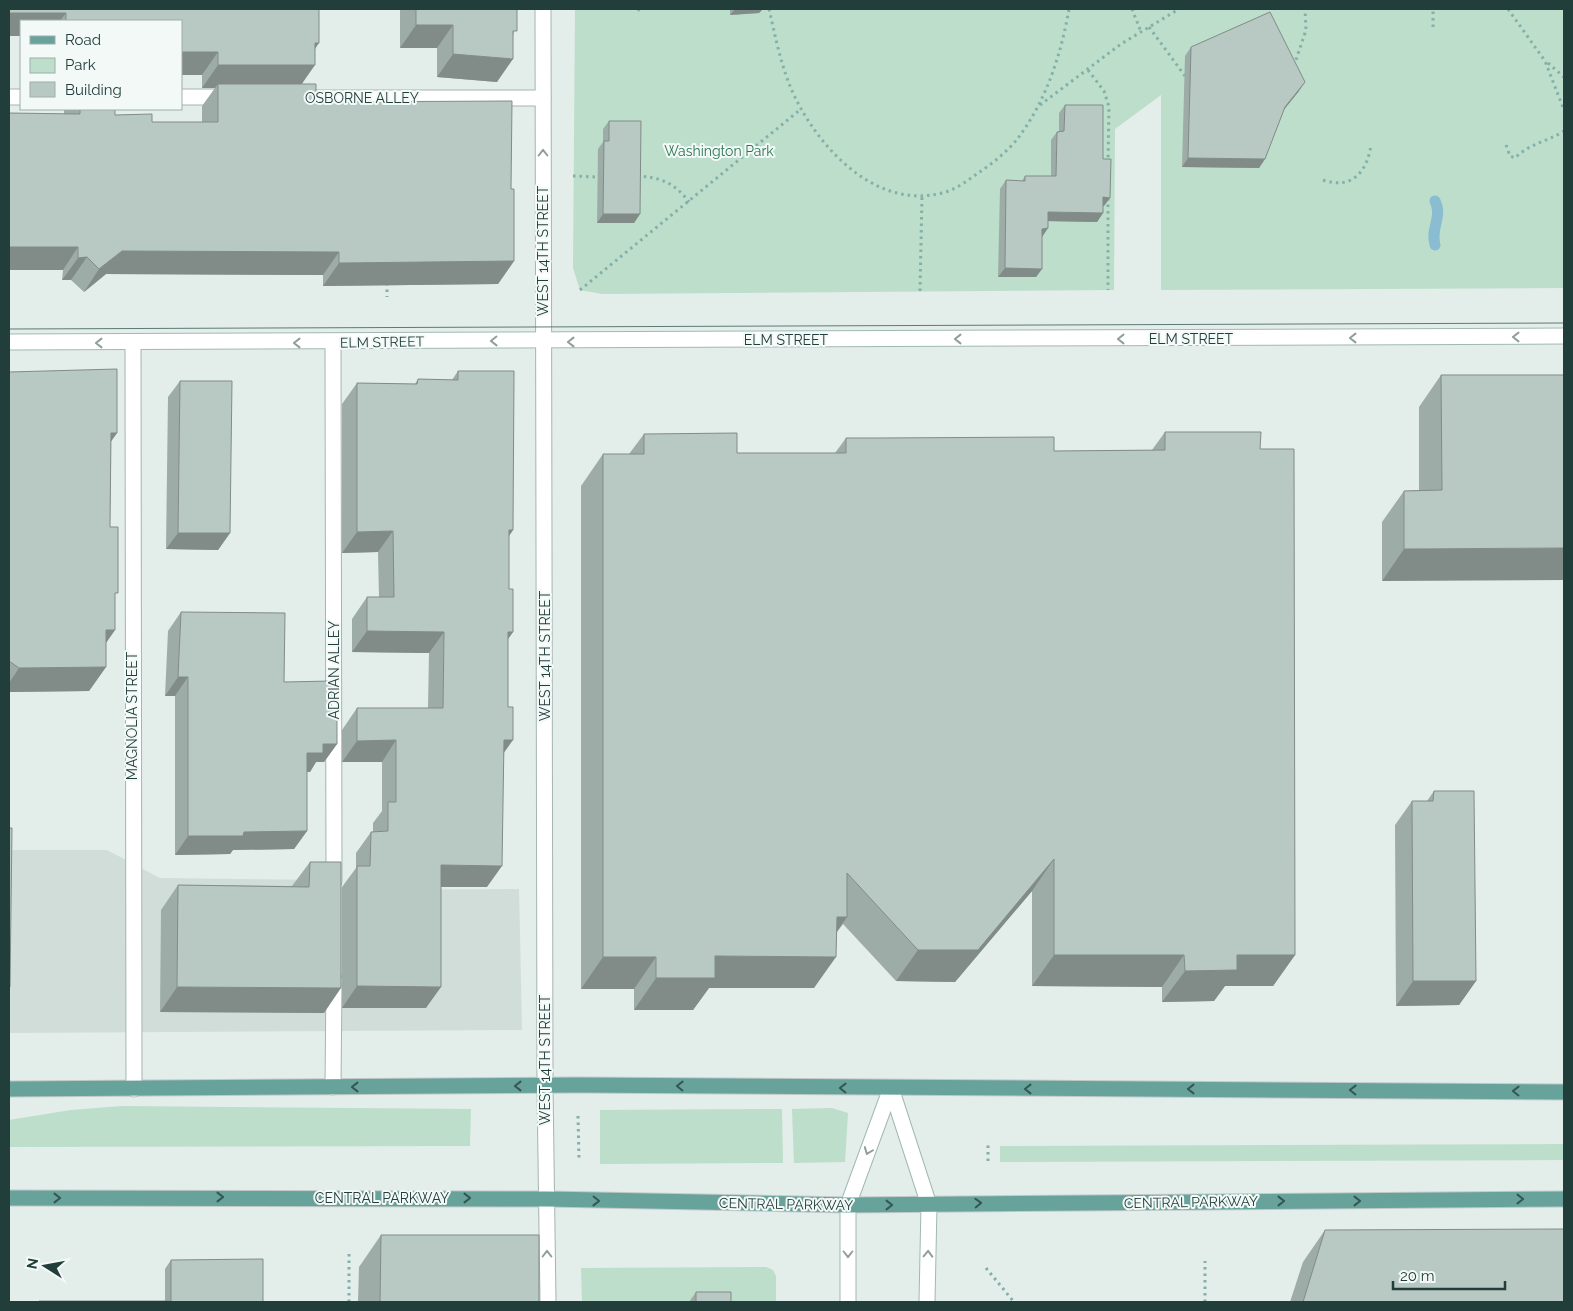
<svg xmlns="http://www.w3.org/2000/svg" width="1573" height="1311" viewBox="0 0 1573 1311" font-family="Raleway,sans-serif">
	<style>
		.built { fill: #d1ddd9 }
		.green { fill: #bcdeca }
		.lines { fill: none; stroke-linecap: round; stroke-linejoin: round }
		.stream { stroke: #8bbdd2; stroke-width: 11 }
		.lane-casing { stroke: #a5b5b2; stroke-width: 17 }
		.street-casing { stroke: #a5b5b2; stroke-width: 17 }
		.secondary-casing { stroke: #a1b9b3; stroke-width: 17 }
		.primary-casing { stroke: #c1c9c8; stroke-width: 17 }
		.path { stroke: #83b0a9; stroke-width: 3; stroke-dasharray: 2.5 4; stroke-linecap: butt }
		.lane { stroke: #fff; stroke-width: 15 }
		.street { stroke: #fff; stroke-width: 15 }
		.secondary { stroke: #fff; stroke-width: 15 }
		.primary { stroke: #67a29b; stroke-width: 15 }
		.tram { stroke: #5d7a76; stroke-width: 1 }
		.wall { fill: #9eaca8 }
		.shaded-wall { fill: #818c88 }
		.building { fill: #b8c8c3; stroke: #818c88 }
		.oneway { stroke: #909e9d }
		.oneway2 { stroke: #335753 }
		.labels { text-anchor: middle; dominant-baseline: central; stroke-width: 4; stroke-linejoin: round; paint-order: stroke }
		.street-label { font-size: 14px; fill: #223e3b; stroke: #f3f9f7 }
		.park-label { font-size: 14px; fill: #2c7553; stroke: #f3f9f7 }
	</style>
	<rect width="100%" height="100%" fill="#e3edea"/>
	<!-- built -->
	<path class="built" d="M9 850H107L160 878 326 880 346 890 519 889 522 1030 9 1033Z"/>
	<!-- green -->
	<path class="green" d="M575 9H1564V288L1161 290V95L1115 129 1114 290 602 294 580 290 573 268Z
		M122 1106 471 1109 470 1146 9 1147V1120L71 1110Z
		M832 1108 848 1113 845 1162 794 1163 792 1109Z
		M782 1109 783 1163 600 1164V1110Z
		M1564 1144V1160L1000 1162V1146Z
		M766 1267 773 1270 776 1276V1302H582L581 1268Z"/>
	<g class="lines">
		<!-- stream -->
		<path class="stream" d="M1435 201C1443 217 1430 228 1435 245"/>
		<defs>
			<path id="lane" d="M9 97H21
				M181 97H227
				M295 98H543
				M133 343 134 1089
				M333 343 334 881
				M333 1087 334 979"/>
			<path id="street" d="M543 9 545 1086 548 1302"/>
			<path id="secondary" d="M9 342 1564 336
				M891 1088 929 1205 927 1302
				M848 1302V1205L891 1088"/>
			<path id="primary" d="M9 1089 578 1085 1564 1092
				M9 1198 547 1199 848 1205 1564 1199"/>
		</defs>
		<!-- lane casing -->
		<use href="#lane" class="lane-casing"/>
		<!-- street casing -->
		<use href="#street" class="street-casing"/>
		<!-- secondary casing -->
		<use href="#secondary" class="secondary-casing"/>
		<!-- primary casing -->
		<use href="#primary" class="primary-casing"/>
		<!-- path -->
		<path class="path" d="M638 9 640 11
			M769 9C775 35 780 61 790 86 813 142 873 211 942 193 955 190 967 181 978 173 992 164 1008 151 1018 138 1046 101 1061 55 1069 9
			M1132 9 1141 32
			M1508 9 1545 61 1564 110
			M1149 27 1185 76
			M1433 27V9
			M1548 63 1564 77
			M1294 66 1306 30 1305 9
			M1088 70 1104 91 1109 107 1108 162
			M1040 105 1121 44 1179 9
			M1506 145 1510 156 1515 158C1530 143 1547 142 1564 131
			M573 176 597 177
			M637 176C660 177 675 183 689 202
			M1323 180C1352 190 1367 172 1371 145
			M1108 198V290
			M387 283V297
			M580 290 801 109
			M920 291 922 196
			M578 1116 579 1159
			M988 1161V1145
			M349 1254V1302
			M986 1268 1014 1302
			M1205 1302V1261"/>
		<!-- lane -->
		<use href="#lane" class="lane"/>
		<!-- street -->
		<use href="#street" class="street"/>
		<!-- secondary -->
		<use href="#secondary" class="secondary"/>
		<!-- primary -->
		<use href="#primary" class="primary"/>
		<!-- tram -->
		<path class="tram" d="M9 329 1564 323"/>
	</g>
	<!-- wall -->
	<path class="wall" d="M9 9H319L315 50 302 84 316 102 511 189 514 261 498 284 323 286V275L106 274 84 292 71 280H62L63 270H9V113L64 114V109H115V115L152 122H202V106L215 88H202V75L181 21H21V36H9Z
		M400 9H517L513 37 497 82 437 77V48H400Z
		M730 9H763L759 13 730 15Z
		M1191 47 1299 91 1284 109 1265 159 1259 168 1182 167 1185 56Z
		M1065 105 1103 159 1110 198 1103 206V213L1097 222 1048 221V228L1042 237V269L1036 277H998L1000 189 1006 180 1022 181 1025 176H1051V140L1057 132H1059V113Z
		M609 121 640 214 634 223H597L598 149 603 142V129Z
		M458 371 513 530 509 536V589L513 632 508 639 504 752 487 887H441L426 1008H342V887L356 868V853L371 832H373V823L382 811V762H342V730L357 708H428L429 653 352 652V619L367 597H379L378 552 342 553V404L357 383 415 384 418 379 452 380Z
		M9 372 117 433 111 441 110 527 115 596V630L106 643V667L89 691 9 692Z
		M1441 375H1564L1382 581V522L1404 491 1419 490V407Z
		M180 381 230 533 218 550 166 549 168 397Z
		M1165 432 1260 449 1295 955 1273 986H1225L1214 1001 1162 1002V987L1032 986V891L955 982 896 981 843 924 837 932 814 988H709L693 1010H634V989H581V486L603 454H629L644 434 737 453H835L846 438 1054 451 1152 450Z
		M181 612 284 682 331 711 337 744 324 762H316L310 772H307V831L294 849 233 850 230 854 175 855V696H165L168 631Z
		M1434 791 1476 981 1459 1005 1396 1006 1395 825 1412 801H1427Z
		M310 862 324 1013 160 1012 161 910 178 885 292 886Z
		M1325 1230 1564 1302H1290L1303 1262Z
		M381 1235 539 1302H358L359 1267Z
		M171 1260 263 1302H38L39 1301H165V1269Z
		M696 1292 731 1302H689Z"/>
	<!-- shaded-wall -->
	<path class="shaded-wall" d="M735 9H763L759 13 730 15Z
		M9 13H66L60 21H21V36H9Z
		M416 25H453L437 48H400Z
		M315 43H319L304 65H315L299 88 218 84 215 88H202L218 65Z
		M181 52H218L202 75H181Z
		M453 54 513 59 497 82 437 77Z
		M1305 82 1299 91 1279 116 1285 107Z
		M1188 158 1265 159 1259 168 1182 167Z
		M1103 197 1110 198 1104 206H1097Z
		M1048 212 1103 213 1097 222 1042 221Z
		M603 214H640L634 223H597Z
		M1048 228 1042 237H1036L1042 229Z
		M9 247H78L63 270H9Z
		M122 251 339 252 323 275 106 274 84 292 99 269Z
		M87 257 71 280H62L78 258Z
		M514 261 498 284 323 286 339 263Z
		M1005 268 1042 269 1036 277H998Z
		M111 433H117L100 457Z
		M509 530H513L498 552Z
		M393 531 378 552 342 553 357 532Z
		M178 533H230L218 550 166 549Z
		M1564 548V580L1382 581 1404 549Z
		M106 630H115L98 654Z
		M367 631 444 632 429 653 352 652Z
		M508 632H513L498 653Z
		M106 667 89 691 9 692V683L19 668Z
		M178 677H188L175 696H165Z
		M396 740 382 762H342L357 741Z
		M504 740H513L498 761Z
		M323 744H337L324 762H316L310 772 294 771 307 753Z
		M307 831 294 849 233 850 230 854 175 855 188 836 244 832Z
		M1054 859 1032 891 955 982 896 981 918 950Z
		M441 865 502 866 487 887H426Z
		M837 917H847L825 949Z
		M1054 955H1184L1162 987 1032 986Z
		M1237 955H1295L1273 986H1225L1214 1001 1162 1002 1185 971Z
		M715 956 836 957 814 988H709L693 1010H634L656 978Z
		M603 957H656L634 989H581Z
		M1413 981H1476L1459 1005 1396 1006Z
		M357 986 441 987 426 1008H342Z
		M177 987 341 988 324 1013 160 1012Z"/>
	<!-- building -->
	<path class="building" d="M9 9H319V43H315V65H218V52H181V21H66V13H9Z
		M416 9H517V31H513V59L453 54V25H416Z
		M1270 12 1305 82 1285 107 1265 159 1188 158 1191 47Z
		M218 84H316V102L512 101 511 189H514V261L339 263V252L122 251 99 269 87 257 78 258V247H9V113L80 114V109H115V115L152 114V122H218Z
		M1065 105H1103V159H1111L1110 198 1103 197V213L1048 212V228L1042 229V269L1005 268 1006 180 1025 181V176H1056L1057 132 1064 131Z
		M609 121H641L640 214H603L604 141H609Z
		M117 369V433H111L110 527H118V593H115V630H106V667L19 668 9 661V372Z
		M458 371H514L513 530H509V589H513V632H508V707H513V740H504L502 866 441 865V987L357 986V866H370L371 832 388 831V802H396V740L357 741V708H443L444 632 367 631V597H394L393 531 357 532V383L417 384 418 379 458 380Z
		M1441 375H1564V548L1404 549V491L1442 490Z
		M180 381H232L230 533H178Z
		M1165 432H1261L1260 449H1294L1295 955H1237V970L1185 971 1184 955H1054V859L978 950H918L847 873V917H837L836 957 715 956V978H656V957H603V454H644V434L737 433V453H846V438H879L1054 437V451L1165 450Z
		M181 612 285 613 284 682 331 681V711H337V744H323V753H307V831L244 832 243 836H188V677H178Z
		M1434 791H1474L1476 981H1413L1412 801H1433Z
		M9 828H12L10 987H9Z
		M310 862H341V988L177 987 178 885 309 887Z
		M1564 1229V1302H1303L1325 1230Z
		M381 1235H539V1302H380Z
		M263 1259V1302H39V1301H171V1260Z
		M696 1292H731V1302H696Z"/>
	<!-- one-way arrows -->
	<defs><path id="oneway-chevron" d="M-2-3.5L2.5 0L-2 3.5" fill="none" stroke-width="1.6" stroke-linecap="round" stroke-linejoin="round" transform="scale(1.25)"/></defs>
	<g class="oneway">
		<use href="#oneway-chevron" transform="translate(543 153) rotate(-90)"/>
		<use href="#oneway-chevron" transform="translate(1516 337) rotate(180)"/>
		<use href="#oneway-chevron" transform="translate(1353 338) rotate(180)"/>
		<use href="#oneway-chevron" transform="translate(958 339) rotate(-180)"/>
		<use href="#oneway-chevron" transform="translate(1121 339) rotate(180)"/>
		<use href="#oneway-chevron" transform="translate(494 341) rotate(179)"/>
		<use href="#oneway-chevron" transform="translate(571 342) rotate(180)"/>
		<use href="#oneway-chevron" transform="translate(99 343) rotate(-180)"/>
		<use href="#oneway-chevron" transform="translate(297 343) rotate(180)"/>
		<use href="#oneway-chevron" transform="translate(868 1151) rotate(111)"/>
		<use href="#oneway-chevron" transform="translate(547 1254) rotate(-90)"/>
		<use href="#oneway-chevron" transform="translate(848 1254) rotate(90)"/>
		<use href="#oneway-chevron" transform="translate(928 1254) rotate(-88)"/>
	</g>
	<g class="oneway2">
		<use href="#oneway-chevron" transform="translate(518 1086) rotate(180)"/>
		<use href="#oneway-chevron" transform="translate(680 1086) rotate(-179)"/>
		<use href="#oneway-chevron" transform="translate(355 1087) rotate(180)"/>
		<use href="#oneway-chevron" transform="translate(843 1088) rotate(-179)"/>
		<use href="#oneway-chevron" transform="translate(1028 1089) rotate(-180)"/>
		<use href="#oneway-chevron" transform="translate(1191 1089) rotate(-180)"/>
		<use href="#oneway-chevron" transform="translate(1353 1090) rotate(-179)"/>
		<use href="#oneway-chevron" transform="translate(1516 1091) rotate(-179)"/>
		<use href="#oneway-chevron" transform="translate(220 1197)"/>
		<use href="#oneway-chevron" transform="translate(57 1198)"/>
		<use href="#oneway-chevron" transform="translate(467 1198)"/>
		<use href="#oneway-chevron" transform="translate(1520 1199)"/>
		<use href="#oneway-chevron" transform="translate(596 1201) rotate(1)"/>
		<use href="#oneway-chevron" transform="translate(1281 1201)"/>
		<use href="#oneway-chevron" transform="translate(1357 1201)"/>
		<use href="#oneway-chevron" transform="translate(978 1203) rotate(-2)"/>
		<use href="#oneway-chevron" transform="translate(889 1205)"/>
	</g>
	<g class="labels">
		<!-- street labels -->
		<g class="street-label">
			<text x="362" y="98">OSBORNE ALLEY</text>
			<text transform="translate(543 251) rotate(-90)">WEST 14TH STREET</text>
			<text x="1191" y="339">ELM STREET</text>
			<text x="786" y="340">ELM STREET</text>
			<text transform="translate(382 342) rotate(-1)">ELM STREET</text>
			<text transform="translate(545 656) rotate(-90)">WEST 14TH STREET</text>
			<text transform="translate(334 670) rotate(-90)">ADRIAN ALLEY</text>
			<text transform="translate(132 716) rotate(-90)">MAGNOLIA STREET</text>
			<text transform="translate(545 1060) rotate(-90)">WEST 14TH STREET</text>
			<text x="382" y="1198">CENTRAL PARKWAY</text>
			<text transform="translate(1191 1202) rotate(-1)">CENTRAL PARKWAY</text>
			<text transform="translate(786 1204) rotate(1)">CENTRAL PARKWAY</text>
		</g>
		<!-- park labels -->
		<g class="park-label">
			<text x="719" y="151">Washington Park</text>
		</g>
	</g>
	<!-- border -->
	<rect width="1573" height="1311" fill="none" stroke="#223e3b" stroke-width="20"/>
	<!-- legend -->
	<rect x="20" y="20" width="162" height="90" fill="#f3f9f7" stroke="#9faeac"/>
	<rect x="30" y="36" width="25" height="8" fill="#67a29b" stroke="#9faeac"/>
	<text x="65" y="45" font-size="15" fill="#223e3b">Road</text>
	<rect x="30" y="58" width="25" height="15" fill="#bcdeca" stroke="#9faeac"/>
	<text x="65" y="70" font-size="15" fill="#223e3b">Park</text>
	<rect x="30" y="82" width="25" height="15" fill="#b8c8c3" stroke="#9faeac"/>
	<text x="65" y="95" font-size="15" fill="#223e3b">Building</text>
	<!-- north arrow -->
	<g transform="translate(45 1266) rotate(281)" stroke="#f3f9f7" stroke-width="4" paint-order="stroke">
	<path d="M0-4L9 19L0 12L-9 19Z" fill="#223e3b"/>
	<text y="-8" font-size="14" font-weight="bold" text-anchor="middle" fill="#223e3b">N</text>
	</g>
	<!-- scale -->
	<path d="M1393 1281v8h112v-8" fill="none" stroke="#223e3b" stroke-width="2.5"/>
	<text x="1400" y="1281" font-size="15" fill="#223e3b" stroke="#f3f9f7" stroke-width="4" paint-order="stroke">20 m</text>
</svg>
